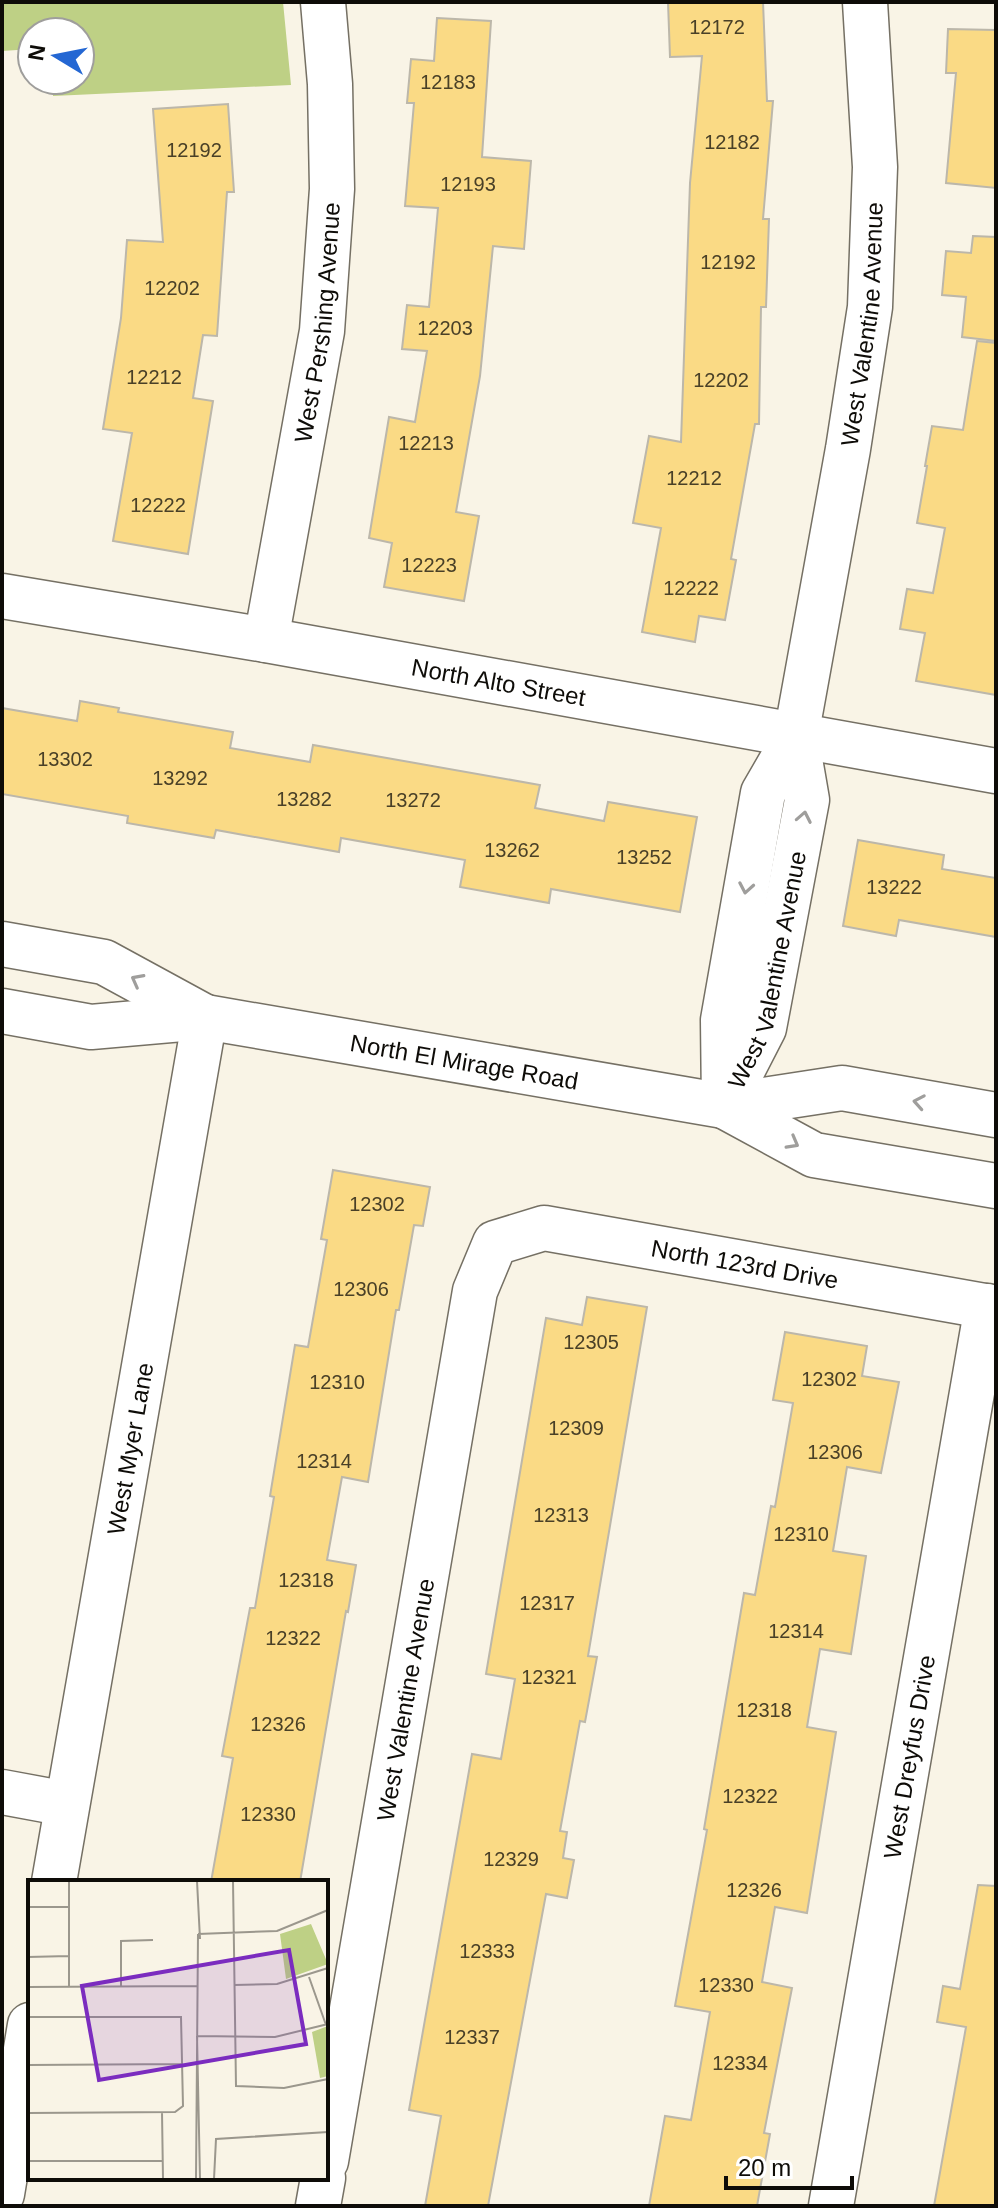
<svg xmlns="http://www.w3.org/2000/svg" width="998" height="2208" viewBox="0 0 998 2208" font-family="Helvetica,sans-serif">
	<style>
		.park { fill: #bed085 }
		.building { fill: #fada85; stroke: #bcb7aa; stroke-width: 2 }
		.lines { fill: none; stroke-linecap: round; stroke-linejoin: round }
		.minor-casing { stroke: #757064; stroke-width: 47 }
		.secondary-casing { stroke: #757064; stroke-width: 47 }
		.minor { stroke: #fff; stroke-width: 44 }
		.secondary { stroke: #fff; stroke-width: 44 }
		.oneway { stroke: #9f9e9c }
		.labels { text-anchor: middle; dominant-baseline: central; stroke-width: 6; stroke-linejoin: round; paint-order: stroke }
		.number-label { font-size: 20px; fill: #494027 }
		.street-label { font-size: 24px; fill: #0e0c08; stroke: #fff }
		.inset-road { fill: none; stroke: #9b978d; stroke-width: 2 }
		.view { fill: #7b2cbf; fill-opacity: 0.15; stroke: #7b2cbf; stroke-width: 4 }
		.inset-edge { fill: none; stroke: #0e0c08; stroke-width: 4 }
	</style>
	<rect width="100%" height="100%" fill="#f9f4e6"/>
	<!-- park -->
	<path class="park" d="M2 2H283L291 85 53 96V80H80V32H32V49L2 51Z"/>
	<!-- building -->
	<path class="building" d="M668 2H763L767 101H773L763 219H769L766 307H761L759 424H755L731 559 736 560 725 620 699 616 695 642 642 632 661 528 633 523 649 436 681 442 690 183 702 56 670 57Z
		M437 18 491 21 482 157 531 161 524 249 493 246 480 376 456 512 479 516 464 601 384 587 392 543 369 538 389 417 415 422 427 351 402 349 407 305 429 307 438 208 405 206 414 103H407L411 59 434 61Z
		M948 29 996 30V188L946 183 956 73H946Z
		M228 104 234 192H227L217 336 203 335 193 398 213 401 188 554 113 541 132 433 103 429 121 318 127 240 163 242 153 109Z
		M973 236 996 237V341L962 337 966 297 942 295 946 251 971 253Z
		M977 341 996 343V695L916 681 925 633 900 629 907 589 933 593 945 528 917 523 927 466H925L932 426 963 430Z
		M80 701 119 708 118 712 233 732 230 748 310 762 313 745 540 785 535 808 604 821 608 802 697 817 680 912 551 889 549 903 460 887 465 860 341 838 339 852 216 830 214 838 127 823 128 816 2 794V708L77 721Z
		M858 840 944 855 942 869 996 878V937L899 920 896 936 843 926Z
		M333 1170 430 1187 423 1226 414 1225 399 1310H396L368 1482 342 1477 327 1560 356 1565 348 1612 346 1611 300 1882H211L233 1758 222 1756 250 1608H255L274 1497 270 1496 295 1345 308 1347 327 1240 321 1239Z
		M587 1297 647 1307 588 1656 597 1657 585 1722 580 1721 560 1831 567 1832 563 1858 574 1860 567 1898 546 1894 488 2206H425L441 2116 409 2110 472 1754 501 1759 515 1679 486 1674 546 1318 582 1325Z
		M785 1332 867 1346 862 1376 899 1382 881 1473 847 1467 833 1551 866 1556 851 1654 820 1649 807 1727 836 1732 807 1913 775 1907 762 1982 792 1988 764 2133 770 2134 757 2206H649L665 2116 691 2120 710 2012 675 2006 707 1830 704 1829 744 1593 755 1595 771 1506 775 1507 793 1403 773 1400Z
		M978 1885 996 1886V2206H934L966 2027 937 2022 943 1986 960 1989Z"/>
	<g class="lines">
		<defs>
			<g id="minor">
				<path id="s1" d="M2 596 266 640 996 771"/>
				<path id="s2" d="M266 640 322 331 332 189 330 84 323 2"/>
				<path id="s3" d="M727 1100 764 1028 807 800 796 736"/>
				<path id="s4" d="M724 1106 723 1020 763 793 796 736 848 449 870 307 875 167 865 2"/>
				<path d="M2 1792 67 1804"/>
				<path id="s5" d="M54 1882 205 1017"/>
				<path id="s6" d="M326 2161 475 1291 495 1243 544 1228 996 1308"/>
				<path d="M2 2194 30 2025"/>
				<path d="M318 2206 323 2178"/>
				<path id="s7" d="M831 2206 987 1306"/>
			</g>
			<g id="secondary">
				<path d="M2 944 104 962 205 1017"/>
				<path id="s8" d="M2 1011 91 1027 205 1017 724 1106 842 1088 996 1115"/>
				<path d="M724 1106 814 1155 996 1186"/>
			</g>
		</defs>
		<!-- minor casing -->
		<use href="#minor" class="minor-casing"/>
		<!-- secondary casing -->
		<use href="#secondary" class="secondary-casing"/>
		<!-- minor -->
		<use href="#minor" class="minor"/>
		<!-- secondary -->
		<use href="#secondary" class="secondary"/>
	</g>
	<!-- one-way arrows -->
	<defs><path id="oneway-chevron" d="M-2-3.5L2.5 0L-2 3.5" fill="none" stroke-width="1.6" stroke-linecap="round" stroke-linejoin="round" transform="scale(2)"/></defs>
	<g class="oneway">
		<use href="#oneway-chevron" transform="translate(804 817) rotate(-79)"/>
		<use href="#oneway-chevron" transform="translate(746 888) rotate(100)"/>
		<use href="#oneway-chevron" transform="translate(137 980) rotate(-152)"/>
		<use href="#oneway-chevron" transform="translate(919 1102) rotate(-170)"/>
		<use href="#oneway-chevron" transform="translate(793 1143) rotate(29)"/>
	</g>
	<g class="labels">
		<!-- number labels -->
		<g class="number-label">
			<text x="717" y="27">12172</text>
			<text x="448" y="82">12183</text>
			<text x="732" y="142">12182</text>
			<text x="194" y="150">12192</text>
			<text x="468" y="184">12193</text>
			<text x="728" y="262">12192</text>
			<text x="172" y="288">12202</text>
			<text x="445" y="328">12203</text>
			<text x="154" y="377">12212</text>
			<text x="721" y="380">12202</text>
			<text x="426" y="443">12213</text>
			<text x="694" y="478">12212</text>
			<text x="158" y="505">12222</text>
			<text x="429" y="565">12223</text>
			<text x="691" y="588">12222</text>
			<text x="65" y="759">13302</text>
			<text x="180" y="778">13292</text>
			<text x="304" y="799">13282</text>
			<text x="413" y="800">13272</text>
			<text x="512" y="850">13262</text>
			<text x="644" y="857">13252</text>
			<text x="894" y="887">13222</text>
			<text x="377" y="1204">12302</text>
			<text x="361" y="1289">12306</text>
			<text x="591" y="1342">12305</text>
			<text x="829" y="1379">12302</text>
			<text x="337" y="1382">12310</text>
			<text x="576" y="1428">12309</text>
			<text x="835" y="1452">12306</text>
			<text x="324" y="1461">12314</text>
			<text x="561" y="1515">12313</text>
			<text x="801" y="1534">12310</text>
			<text x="306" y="1580">12318</text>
			<text x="547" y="1603">12317</text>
			<text x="796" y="1631">12314</text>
			<text x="293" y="1638">12322</text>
			<text x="549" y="1677">12321</text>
			<text x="764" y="1710">12318</text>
			<text x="278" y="1724">12326</text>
			<text x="750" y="1796">12322</text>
			<text x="268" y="1814">12330</text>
			<text x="511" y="1859">12329</text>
			<text x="754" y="1890">12326</text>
			<text x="487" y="1951">12333</text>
			<text x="726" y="1985">12330</text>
			<text x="472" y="2037">12337</text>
			<text x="740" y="2063">12334</text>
		</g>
		<!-- street labels -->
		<g class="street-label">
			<text stroke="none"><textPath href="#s2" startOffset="322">West Pershing Avenue</textPath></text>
			<text stroke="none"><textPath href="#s4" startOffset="800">West Valentine Avenue</textPath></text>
			<text stroke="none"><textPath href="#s1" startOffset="504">North Alto Street</textPath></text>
			<text stroke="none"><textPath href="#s3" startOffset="138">West Valentine Avenue</textPath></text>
			<text stroke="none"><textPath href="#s8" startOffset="468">North El Mirage Road</textPath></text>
			<text stroke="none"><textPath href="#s6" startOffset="1190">North 123rd Drive</textPath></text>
			<text stroke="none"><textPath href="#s5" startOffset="440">West Myer Lane</textPath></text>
			<text stroke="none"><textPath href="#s6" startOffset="468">West Valentine Avenue</textPath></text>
			<text stroke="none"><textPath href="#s7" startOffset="456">West Dreyfus Drive</textPath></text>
		</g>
	</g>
	<!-- overview -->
	<g transform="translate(28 1880)">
		<rect width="300" height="300" fill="#f9f4e6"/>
		<path d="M283 44 300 84 258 99 252 54ZM300 146V196L292 198 284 152Z" fill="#bed085"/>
		<path class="inset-road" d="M41 1V107M169 1 172 59M205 1 208 206 256 208 300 199M0 27H41M170 54 249 51 300 30M0 77 41 76M281 97 298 145M206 105 249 104 300 88M93 106V61L125 60M0 107 169 106M0 137H153L155 226 147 232 0 233M169 156 247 157 300 144M169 156 172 299M0 185 155 184M134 232 135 299M0 281H134M168 299 170 54M186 299 188 259 300 252"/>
		<path class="view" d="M261 70 278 164 71 200 54 106Z"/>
		<rect width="300" height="300" class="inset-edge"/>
	</g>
	<!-- border -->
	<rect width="998" height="2208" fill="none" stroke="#0e0c08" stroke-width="8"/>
	<!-- north arrow -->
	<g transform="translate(56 56) rotate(280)"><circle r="38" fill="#ffffff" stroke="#9f9e9c" stroke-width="2"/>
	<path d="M0-6L14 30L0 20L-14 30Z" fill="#2467d3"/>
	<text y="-12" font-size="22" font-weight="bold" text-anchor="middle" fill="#0e0c08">N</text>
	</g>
	<!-- scale -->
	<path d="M726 2176v12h126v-12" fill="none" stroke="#0e0c08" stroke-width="4"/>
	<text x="738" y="2176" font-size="24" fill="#0e0c08" stroke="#ffffff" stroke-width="6" paint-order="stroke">20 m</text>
</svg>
